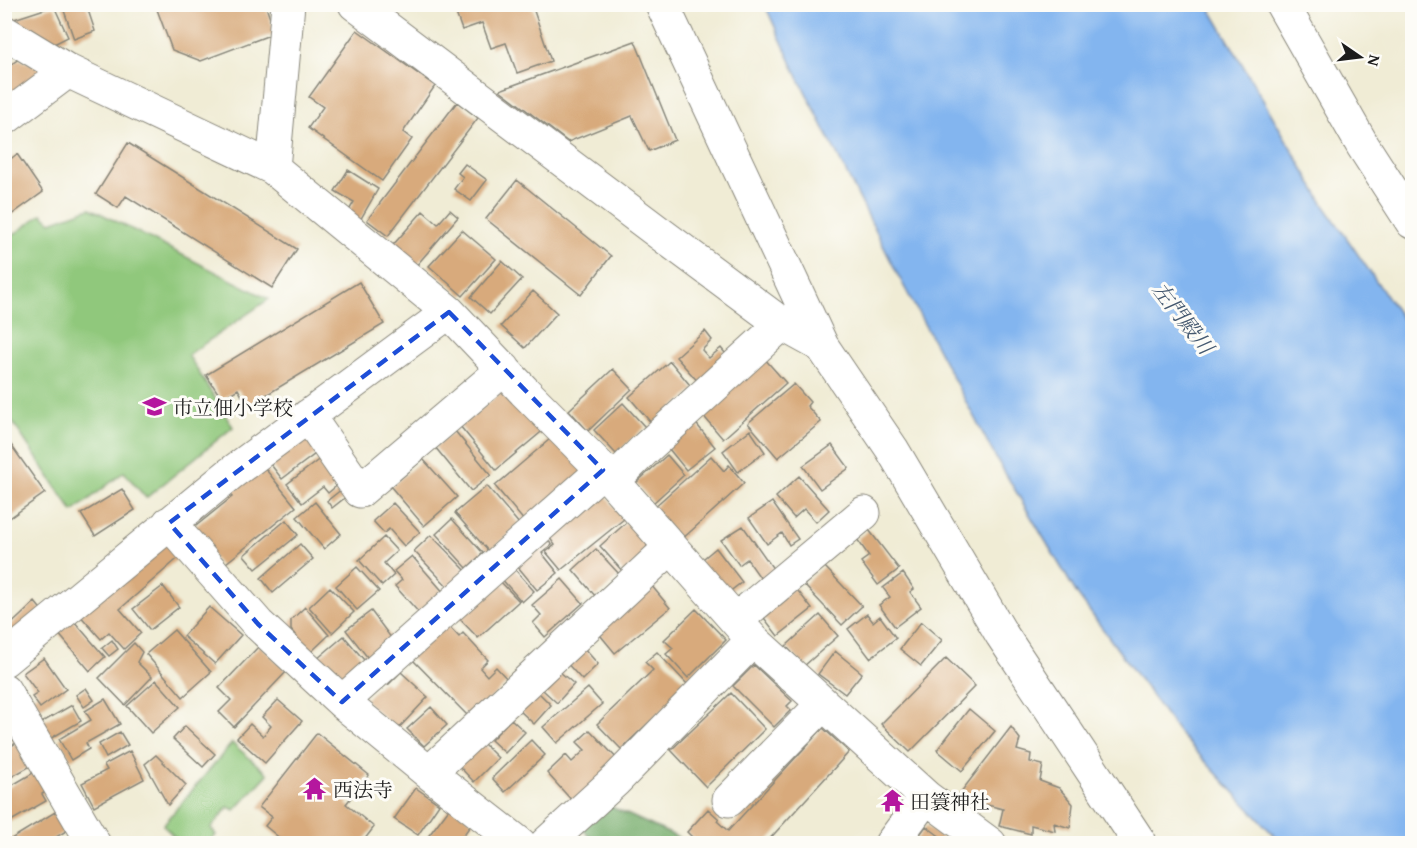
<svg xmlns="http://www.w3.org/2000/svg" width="1417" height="848" viewBox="0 0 1417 848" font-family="'Gentium Book Plus','Noto Serif JP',serif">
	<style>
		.green { fill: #90c87b; stroke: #56724c; stroke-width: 1.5 }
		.forest { fill: #74ac6b; stroke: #486444; stroke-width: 1.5 }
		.water { fill: #83b5ef; stroke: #506886; stroke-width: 1.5 }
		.building { fill: #d8aa7b }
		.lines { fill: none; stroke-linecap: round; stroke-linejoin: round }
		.minor-casing { stroke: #868478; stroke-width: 35 }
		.minor { stroke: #fff; stroke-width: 33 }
		.marked { fill: none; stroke: #1d4ed8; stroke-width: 4.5; stroke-dasharray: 12 8; stroke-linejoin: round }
		.labels { text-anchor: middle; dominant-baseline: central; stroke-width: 6; stroke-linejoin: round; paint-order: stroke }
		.poi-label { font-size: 20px; fill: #1c1c1c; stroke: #fdfcf7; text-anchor: start }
		.water-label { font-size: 21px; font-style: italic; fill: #455970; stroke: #fdfcf7 }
	</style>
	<rect width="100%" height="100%" fill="#fdfcf7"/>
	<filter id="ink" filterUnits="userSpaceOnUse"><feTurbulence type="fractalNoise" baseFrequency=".0167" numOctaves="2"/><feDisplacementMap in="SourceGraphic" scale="12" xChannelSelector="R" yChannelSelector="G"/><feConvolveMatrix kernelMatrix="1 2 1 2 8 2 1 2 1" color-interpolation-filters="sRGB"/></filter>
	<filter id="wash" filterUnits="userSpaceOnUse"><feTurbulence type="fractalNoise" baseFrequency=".008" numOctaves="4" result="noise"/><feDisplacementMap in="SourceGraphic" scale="24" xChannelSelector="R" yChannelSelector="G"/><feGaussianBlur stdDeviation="1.35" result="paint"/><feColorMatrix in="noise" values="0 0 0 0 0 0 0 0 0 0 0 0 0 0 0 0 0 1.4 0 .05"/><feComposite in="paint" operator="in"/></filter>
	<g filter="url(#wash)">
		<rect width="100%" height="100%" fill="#f0ecd5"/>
		<!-- green -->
		<path class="green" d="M90 208 269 299 188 355 233 427 146 498 124 472 73 512 5 411V241L42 214 51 222Z
			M232 743 268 774 235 810 228 807 211 828 216 835 209 843H180L163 825Z"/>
		<!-- forest -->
		<path class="forest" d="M605 804 677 837 685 843H596L582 829Z"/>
		<!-- water -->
		<path class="water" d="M765 5H1208L1324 205 1412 333V843H1281L1179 733 1077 594 996 458 899 277 796 73Z"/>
		<g id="blocks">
			<!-- building -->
			<path class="building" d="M63 4H86L95 31 74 39 62 5Z
				M155 4H265L275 33 201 61 172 50Z
				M453 5H532L551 61 517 73 506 43 491 48 482 23 462 30Z
				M54 6 68 37 48 47 14 19Z
				M357 30 435 86 403 132 412 139 382 181 308 128 323 107 309 97Z
				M635 41 675 140 649 151 632 116 568 142 500 90Z
				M19 59 44 69 4 109V69Z
				M457 102 478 118 388 236 367 220Z
				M128 143 297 249 272 288 126 196 118 208 96 194Z
				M17 154 43 192 4 220V164Z
				M465 164 487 180 471 201 454 189 463 177 458 173Z
				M348 170 378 189 359 222 347 214 354 202 335 191Z
				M517 180 611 256 581 295 486 219Z
				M450 210 458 217 416 266 393 245 423 211 438 224Z
				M462 230 496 259 463 296 429 266Z
				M502 261 522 279 490 314 471 297Z
				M359 282 384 324 248 406 238 389 222 399 206 375Z
				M533 291 557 313 525 348 501 326Z
				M705 331 712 340 702 350 709 358 721 348 730 359 701 385 676 357Z
				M763 357 786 383 723 439 701 413Z
				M670 361 694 390 653 425 629 397Z
				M613 369 632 389 588 431 569 410Z
				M794 384 810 402 807 406 821 422 778 458 748 423Z
				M504 390 546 428 496 470 460 426Z
				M623 403 645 427 616 454 594 430Z
				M694 421 715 447 686 470 665 444Z
				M301 428 319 451 282 479 265 457Z
				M750 430 765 452 738 472 723 451Z
				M455 431 491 475 471 491 435 447Z
				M557 433 587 470 525 522 495 486Z
				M4 435 45 493 4 522Z
				M832 445 849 468 820 489 803 466Z
				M667 455 684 475 653 503 636 483Z
				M711 456 724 471 729 465 744 483 680 541 652 509Z
				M321 458 340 483 328 493 323 487 302 503 287 484Z
				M423 459 457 497 424 526 391 487Z
				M259 461 296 507 221 567 191 530 232 497 227 491Z
				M799 476 829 510 816 522 804 509 794 518 776 497Z
				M487 486 520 525 489 552 455 513Z
				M122 489 135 510 95 536 81 514Z
				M342 489 347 496 332 508 327 501Z
				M600 489 624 519 561 570 546 552 555 545 546 533Z
				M315 502 341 534 324 549 297 517Z
				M772 502 798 539 789 545 782 533 767 544 749 518Z
				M393 503 420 532 404 546 389 529 384 533 373 521Z
				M452 519 483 553 467 568 436 534Z
				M286 520 298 535 256 569 244 555Z
				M628 521 647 543 646 553 624 573 600 546Z
				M743 526 774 570 761 579 747 559 739 565 721 540Z
				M869 530 899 569 878 585 861 562 869 556 857 539Z
				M431 535 470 575 452 591 414 551Z
				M384 537 397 551 384 563 394 575 382 586 359 560Z
				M545 537 552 545 542 553 558 573 537 590 514 562Z
				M156 543 174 544 183 554 120 609 141 633 124 649 109 632 101 639 78 613Z
				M300 544 313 559 273 593 261 578Z
				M716 548 742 582 724 596 698 563Z
				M596 549 620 575 596 597 573 570Z
				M412 556 445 594 421 615 395 586 402 580 394 571Z
				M512 566 534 591 522 602 500 577Z
				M824 566 862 606 842 625 804 585Z
				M357 567 379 591 357 610 336 586Z
				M903 573 914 589 910 592 921 607 895 627 879 605 890 597 883 588Z
				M562 579 583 603 545 637 533 623 541 615 532 605Z
				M499 580 519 601 478 638 458 617Z
				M651 585 670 608 615 653 596 630Z
				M163 586 179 607 150 630 133 609Z
				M330 587 354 612 332 633 309 607Z
				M795 587 812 609 778 636 761 614Z
				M35 602 44 613 4 642V631Z
				M209 607 241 635 215 664 183 636Z
				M305 607 329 635 310 653 291 630V620Z
				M696 609 726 640 688 678 666 654 673 648 664 640Z
				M371 611 392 639 368 658 346 630Z
				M867 614 873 622 880 616 896 638 870 658 848 629Z
				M820 615 838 636 804 666 786 646Z
				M73 620 105 657 90 671 58 633Z
				M921 622 942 640 921 666 900 649Z
				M446 623 459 637 463 633 488 660 480 668 487 676 496 667 509 681 470 718 410 657Z
				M174 630 211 672 183 697 146 654Z
				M344 636 369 666 342 689 317 659Z
				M112 640 118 649 109 656 102 648Z
				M134 643 142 652 137 662 152 677 125 705 99 678Z
				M260 645 287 671 234 727 219 712 231 700 219 688Z
				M582 646 598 664 582 680 565 661Z
				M835 651 862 673 845 694 818 674Z
				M657 652 688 685 621 749 597 724 653 670 645 662Z
				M44 658 66 689 40 708 32 697 38 693 23 673Z
				M946 658 975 686 910 752 881 724Z
				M754 665 792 701 787 706 791 710 774 727 733 686Z
				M401 672 428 697 397 730 365 700 383 681 388 685Z
				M560 672 574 684 557 703 543 690Z
				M156 680 180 707 151 733 127 706Z
				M86 688 94 700 84 707 76 695Z
				M588 688 602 704 557 743 543 727Z
				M537 691 551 705 534 724 519 710Z
				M731 693 765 729 706 787 671 750Z
				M105 699 120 724 86 743 89 749 71 760 59 739 91 720 85 711Z
				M278 700 302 721 265 763 237 738 250 724 263 736 271 726 262 717Z
				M72 705 81 721 48 740 39 724Z
				M431 707 447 725 424 746 407 729Z
				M969 709 995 731 962 771 937 750Z
				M4 712 18 737 4 744Z
				M511 719 525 732 505 753 491 740Z
				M185 726 215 754 203 767 173 739Z
				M1011 727 1020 739 1017 750 1031 754 1030 762 1043 765 1040 781 1059 788 1073 804 1070 828 1054 823 1055 831 1031 825V834L999 826 1003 809 957 797Z
				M823 728 849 752 765 844H699L687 832 708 809 719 819 717 821 728 831Z
				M590 730 620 762 575 804 547 773 566 755 572 762 585 750 577 742Z
				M120 732 128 745 106 758 99 744Z
				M317 733 369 775 346 804 374 827 361 844H287L265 826 272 817 259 807Z
				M23 739 36 763 4 781V750Z
				M531 740 545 755 505 792 492 778Z
				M482 742 498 758 474 782 459 766Z
				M130 751 144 779 94 806 82 783 107 770 104 765Z
				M156 755 186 785 168 805 145 764Z
				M38 770 49 790 42 794 46 801 4 825V790Z
				M416 788 439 804 418 835 394 819Z
				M451 806 473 822 457 844H434L427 838Z
				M60 809 71 828 45 844H14L11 839Z
				M926 826 950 844H913Z"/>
		</g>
	</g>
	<g filter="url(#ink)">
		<use href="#blocks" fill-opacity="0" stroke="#868478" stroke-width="1.5"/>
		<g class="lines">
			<defs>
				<path id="minor" d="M355 4 658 232 782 324 822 346
					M662 4 822 346 892 449 1002 635 1138 840 1139 844
					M1282 4 1363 146 1412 222
					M4 32 68 71 273 168 449 312 524 391 603 470 753 640 926 797 990 844
					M4 119 68 71
					M273 168 288 4
					M308 416 360 491 504 369
					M613 481 644 450 782 324
					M169 523 258 624 342 702 429 773 520 844
					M736 620 864 513
					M4 660 230 474 449 312
					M4 690 26 728 94 844
					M342 702 603 470
					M429 773 671 547
					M729 800 823 704
					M546 844 616 780 753 640
					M891 844 926 797"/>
			</defs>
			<!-- minor casing -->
			<use href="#minor" class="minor-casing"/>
			<!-- minor -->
			<use href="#minor" class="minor"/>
		</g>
	</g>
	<!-- marked area -->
	<path class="marked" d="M449 312 603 470 342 702 258 624 169 523Z"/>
	<!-- icons -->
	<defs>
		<symbol id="school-bare" viewBox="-9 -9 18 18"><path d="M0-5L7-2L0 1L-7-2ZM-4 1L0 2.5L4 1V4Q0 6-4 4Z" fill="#b5179e" stroke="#fdfcf7" stroke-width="2.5" paint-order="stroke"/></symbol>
		<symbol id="temple-bare" viewBox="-9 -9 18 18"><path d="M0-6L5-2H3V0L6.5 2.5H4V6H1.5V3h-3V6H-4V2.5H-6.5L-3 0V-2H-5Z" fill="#b5179e" stroke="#fdfcf7" stroke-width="2.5" paint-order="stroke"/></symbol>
	</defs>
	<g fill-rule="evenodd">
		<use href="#school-bare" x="138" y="390" width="33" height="33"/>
		<use href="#temple-bare" x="298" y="772" width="33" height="33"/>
		<use href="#temple-bare" x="876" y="784" width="33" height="33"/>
	</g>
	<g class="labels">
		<!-- poi labels -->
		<g class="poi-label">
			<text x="173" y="407">市立佃小学校</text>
			<text x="333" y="789">西法寺</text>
			<text x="910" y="801">田簑神社</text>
		</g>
		<!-- water labels -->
		<g class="water-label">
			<text transform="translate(1183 318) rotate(52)">左門殿川</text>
		</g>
	</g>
	<!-- margin -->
	<rect width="1417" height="848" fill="none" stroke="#fdfcf7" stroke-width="24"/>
	<!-- north arrow -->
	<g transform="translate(1360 57) rotate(104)" stroke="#fdfcf7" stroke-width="4.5" paint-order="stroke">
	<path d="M0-4.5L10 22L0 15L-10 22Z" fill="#1c1c1c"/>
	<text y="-9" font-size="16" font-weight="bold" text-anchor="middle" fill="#1c1c1c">N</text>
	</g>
</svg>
